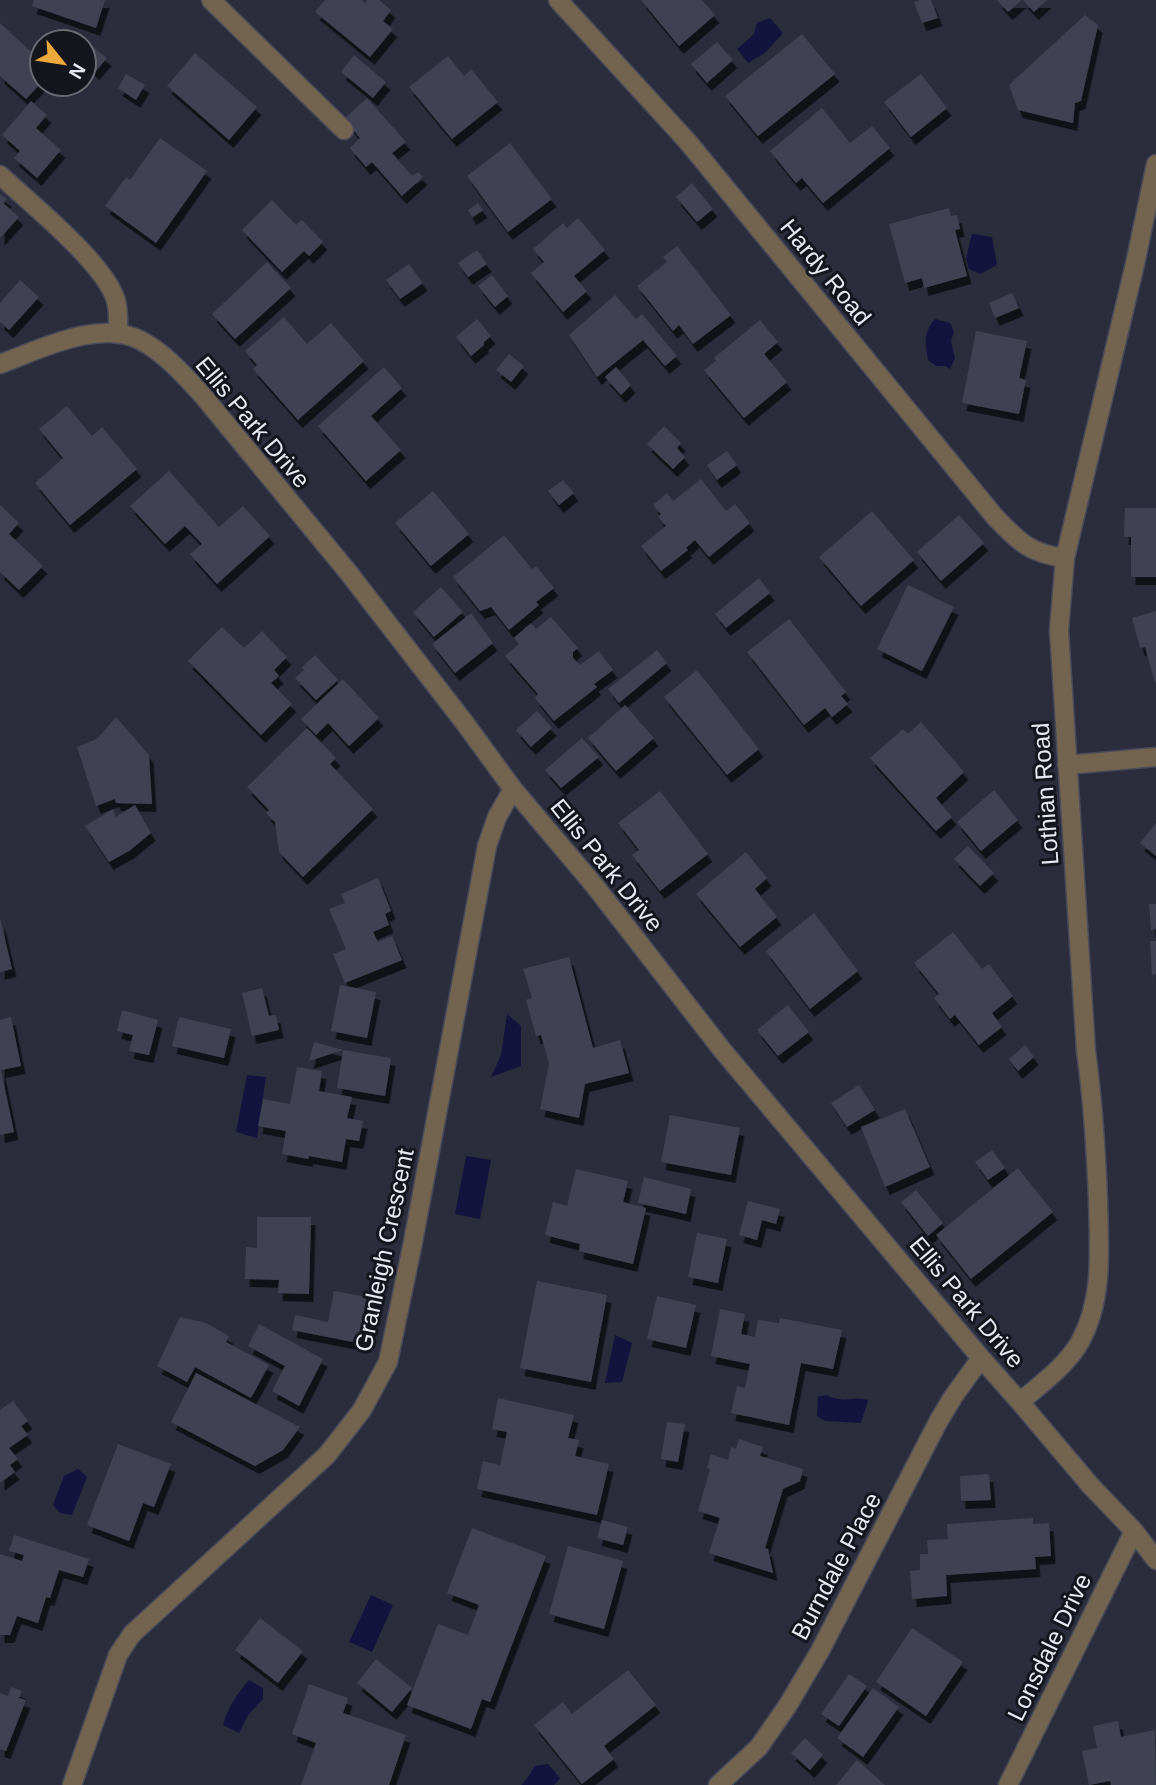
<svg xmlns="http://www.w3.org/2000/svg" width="1156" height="1785" viewBox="0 0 1156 1785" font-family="Helvetica,sans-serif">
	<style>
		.water { fill: #13143e }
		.building { fill: #3f4252; filter: url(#shadow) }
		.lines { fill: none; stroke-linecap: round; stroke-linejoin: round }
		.minor-casing { stroke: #494b59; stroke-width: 21 }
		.minor { stroke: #736450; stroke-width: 18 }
		.labels { text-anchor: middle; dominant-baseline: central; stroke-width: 6; stroke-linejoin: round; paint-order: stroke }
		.street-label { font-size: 24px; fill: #e7e9f3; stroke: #15161d }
	</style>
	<defs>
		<filter id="shadow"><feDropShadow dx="4.5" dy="8" stdDeviation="0" flood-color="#0009"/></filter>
	</defs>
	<rect width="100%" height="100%" fill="#2b2d3c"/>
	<!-- water -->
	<path class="water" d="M770 18 783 33 765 53 748 63 737 49 754 34 757 23Z
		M972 234 992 237 997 265 980 274 969 269 966 258Z
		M935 319 950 323 954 332 951 341 955 358 950 369 945 366H936L928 360C925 342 923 333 935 319Z
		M507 1014 521 1026V1066L491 1077 501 1055Z
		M247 1075 266 1077 257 1138 236 1132Z
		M466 1156 491 1160 480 1219 455 1214Z
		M615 1335 632 1343 622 1382 605 1383Z
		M826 1395C846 1404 851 1396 868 1400L861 1423 825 1421 817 1416 818 1397Z
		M78 1469 87 1477 72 1515 60 1513 53 1505 64 1476Z
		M371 1595 393 1605 372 1652 349 1642Z
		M249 1680 263 1688V1699L249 1714 239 1733 223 1725C228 1707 237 1694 249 1680Z
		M548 1764 560 1778 554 1785H521L526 1780 535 1766Z"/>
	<!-- building -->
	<path class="building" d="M34 0H105L96 28 32 6Z
		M325 0H361L365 3 367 0H379L391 10 383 21 393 29 370 57 315 12Z
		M641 0H702L715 15 679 46Z
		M920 0H931L938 18 922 23 914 2Z
		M997 0H1022L1008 12Z
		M1023 0H1047L1034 12Z
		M1085 15 1098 25 1081 101 1075 103 1073 123 1018 110 1009 85Z
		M0 23 42 62V82L26 99 0 76Z
		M802 34 835 74 758 136 725 96Z
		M717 42 733 60 707 83 691 64Z
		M92 46 107 58 95 72 84 63V55Z
		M195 53 257 107 229 140 167 86Z
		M354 55 386 82 373 98 341 72Z
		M448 56 464 76 471 69 498 102 452 139 409 87Z
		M126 74 145 85 136 100 118 88Z
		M921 74 947 108 911 137 884 102Z
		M367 98 406 142 392 153 412 176 418 172 423 177 402 196 372 162 366 167 350 148 360 138 344 119Z
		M31 101 47 115 36 128 61 150 37 178 14 158 20 151 2 135Z
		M822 108 850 143 872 126 890 148 823 203 802 178 796 183 770 151Z
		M160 138 207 171 156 243 105 206 126 177 130 180Z
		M510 143 552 199 508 232 467 176Z
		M692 183 713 209 697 222 676 197Z
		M0 194 7 199 3 203 19 217 0 238Z
		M272 200 296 225 302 220 323 242 309 256 304 251 282 272 242 230Z
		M478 203 483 210 472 217 468 210Z
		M949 208 951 216 957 215 960 229 955 230 967 276 924 288 922 278 905 283 889 224Z
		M578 218 605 250 574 276 587 291 563 312 531 273 544 262 533 249 563 223 567 228Z
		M677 246 731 315 693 344 679 325 673 331 637 286 667 262 663 257Z
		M477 250 487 264 468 277 458 263Z
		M267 262 291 288 235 339 212 314Z
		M409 264 423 283 400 299 386 280Z
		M492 275 508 296 495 307 478 286Z
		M20 280 39 297 9 330 0 322V303Z
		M1012 293 1019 308 995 318 989 303Z
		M615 295 636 319 642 314 677 356 665 366 643 340 597 377 569 335Z
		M284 317 307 344 331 323 364 361 298 420 253 369 257 365 245 351Z
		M477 319 491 336 484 342V345L471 356 456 337Z
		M760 320 778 342 764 354 787 382 744 418 704 370 716 361 714 358Z
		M976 331 1027 341 1019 378 1026 380 1019 414 962 403Z
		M509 354 524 366 511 382 496 370Z
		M384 367 402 388 371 416 401 450 366 481 318 426Z
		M616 367 631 385 621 395 605 377Z
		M67 406 92 436 102 427 137 469 70 525 35 483 63 458 39 429Z
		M664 426 681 443 677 448 685 457 673 469 647 444Z
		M727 451 737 465 717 480 707 465Z
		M169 471 219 527 243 506 270 536 217 584 190 554 202 544 185 526 165 544 130 506Z
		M701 479 726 511 735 504 750 523 709 557 695 540 686 548 688 550 661 571 641 546 666 526 658 517 661 514 653 505 667 493 673 501Z
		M563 480 574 493 559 505 548 491Z
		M433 491 469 534 431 566 395 523Z
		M0 505 19 523 9 534 43 566 19 590 0 572Z
		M1125 508H1156V577H1131V537H1124Z
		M872 511 914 560 861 606 819 557Z
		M959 515 984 543 941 581 917 552Z
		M504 535 532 569 536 566 554 588 536 602 539 605 509 630 491 607 480 611 453 577Z
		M759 578 770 593 726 628 715 614Z
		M908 585 954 607 922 671 877 649Z
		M441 587 463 612 434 637 413 612Z
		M1156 611V682L1155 683 1145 647 1140 648 1132 618Z
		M471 613 493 643 455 673 432 644Z
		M551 617 578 648 573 652V658L580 665 599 651 613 670 594 684 597 687 554 721 535 698 538 694 505 656 519 644 514 638 531 623 536 629Z
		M789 619 846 692 841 696 848 704 832 717 825 708 804 725 747 652Z
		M222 627 244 648 262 631 287 657 274 670 279 676 271 683 292 704 261 735 188 661Z
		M657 650 667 663 619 703 608 689Z
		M315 655 338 680 316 700 295 678 304 670 302 667Z
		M697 670 759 749 727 775 664 697Z
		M343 679 379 718 349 746 328 723 316 735 301 719Z
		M625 705 654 738 616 771 588 738Z
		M537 711 552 728 531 747 516 730Z
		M116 717 149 755 152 804 116 803 115 799 96 806 77 747 97 739Z
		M921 722 964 772 936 798 952 817 936 831 870 758 903 729 908 734Z
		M307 728 336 758 330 764 373 809 303 877 279 852 275 822 266 813 269 810 247 787Z
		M582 738 599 757 561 788 545 770Z
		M994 790 1018 820 981 851 957 822Z
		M660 791 708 854 660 891 632 855 639 850 618 823Z
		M135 805 151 833 129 851 109 862 85 826 113 809 116 817Z
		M1156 823V856L1140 843Z
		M968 846 994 873 980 886 954 859Z
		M746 852 767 878 755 889 777 917 740 947 696 894Z
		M378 878 391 911 385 914 389 925 373 932 378 942 392 936 402 960 345 983 333 954 346 949 329 909 345 903 341 894Z
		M1149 904H1156V929L1151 930Z
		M814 913 858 971 810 1009 766 951Z
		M0 918 12 969 0 972Z
		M953 932 982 969 989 964 1013 996 992 1013 1002 1027 979 1045 955 1015 950 1019 934 998 939 994 914 963Z
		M1150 941H1156V974L1152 975Z
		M569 957 593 1048 620 1040 629 1073 585 1084 579 1118 540 1109 549 1064 541 1035 536 1036 526 1000 532 998 523 969Z
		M340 985 376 992 367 1038 331 1031Z
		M262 988 269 1016 276 1015 279 1030 252 1036 242 993Z
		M788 1005 809 1032 778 1056 757 1030Z
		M122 1010 158 1020 149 1055 129 1051 133 1035 117 1031Z
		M11 1017 21 1066 1 1070 14 1132 0 1135V1020Z
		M179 1017 231 1029 224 1058 172 1046Z
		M314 1042 343 1050 309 1061Z
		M1025 1045 1034 1057 1018 1071 1009 1059Z
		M343 1050 391 1058 385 1096 337 1088Z
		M297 1067 322 1071 319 1091 352 1097 347 1118 363 1121 359 1141 346 1139 342 1162 309 1156 308 1159 282 1154 286 1131 258 1126 263 1099 290 1104Z
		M859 1085 875 1110 847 1127 831 1103Z
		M905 1109 930 1167 885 1187 861 1127Z
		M670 1115 740 1128 731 1175 661 1162Z
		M992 1150 1005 1168 988 1180 975 1162Z
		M1018 1168 1053 1212 971 1279 936 1235Z
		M576 1169 628 1181 623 1202 646 1208 633 1264 579 1251 580 1244 545 1235 553 1202 567 1206Z
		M644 1177 691 1189 686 1214 638 1203Z
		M916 1190 943 1223 928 1236 901 1202Z
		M748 1201 780 1209 776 1224 762 1220 757 1240 739 1235Z
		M257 1217H311L309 1294 278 1293 279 1280 245 1279 246 1247 257 1248Z
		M697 1233 727 1239 718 1283 688 1277Z
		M537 1281 607 1295 591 1382 520 1368Z
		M334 1291 367 1297 358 1343 292 1330 295 1315 328 1322Z
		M657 1296 696 1305 686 1348 647 1339Z
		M720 1309 745 1314 741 1334 755 1337 758 1320 779 1323 780 1318 842 1330 833 1369 801 1363 789 1425 731 1413 737 1386 745 1388 750 1364 711 1356Z
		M180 1317 206 1323 229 1336 226 1342 269 1365 251 1398 195 1367 187 1382 157 1366Z
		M259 1324 323 1359 299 1406 272 1391 285 1366 248 1346Z
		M196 1373 300 1427 283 1450 255 1466 171 1422Z
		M498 1398 574 1415 568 1438 579 1440 575 1456 609 1464 597 1515 477 1489 483 1461 500 1465 507 1432 492 1429Z
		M13 1401 28 1421 21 1426 28 1435 9 1448 18 1459 10 1465 15 1472 0 1483V1410Z
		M667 1422 685 1424 678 1462 661 1459Z
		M739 1439 763 1447 760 1456 803 1469 800 1481 783 1489 765 1548 768 1549 773 1573 709 1553 720 1518 698 1511 710 1469 707 1468 711 1454 728 1460 731 1447 736 1449Z
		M118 1444 171 1464 154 1507 143 1503 129 1541 87 1525Z
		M989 1474 991 1500 961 1501 960 1476Z
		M1033 1518V1524L1049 1523 1051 1556 1035 1557 1036 1569 946 1575 947 1596 912 1599 910 1571 920 1570V1554H928L927 1540 948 1539 947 1524Z
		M602 1520 628 1527 623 1545 597 1538Z
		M472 1528 546 1556 490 1702 482 1699 471 1729 407 1705 438 1624 468 1635 479 1605 447 1593Z
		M14 1535 89 1559 83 1577 59 1570 50 1598 46 1597 38 1623 17 1616 10 1635H0V1554L22 1561 24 1555 9 1551Z
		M568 1546 623 1561 604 1629 549 1614Z
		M260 1618 303 1651 278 1683 235 1650Z
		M912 1628 963 1662 926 1716 876 1682Z
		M376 1659 412 1688 392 1712 357 1683Z
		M628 1670 656 1705 604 1746 614 1759 582 1784 534 1725 563 1702 572 1714Z
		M849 1674 867 1686 839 1726 821 1714Z
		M309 1684 348 1698 343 1713 406 1735 389 1785H301L316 1743 292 1734Z
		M11 1687 22 1691 19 1698 26 1700 6 1751 0 1749V1693L8 1696Z
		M873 1688 899 1707 863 1757 837 1738Z
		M1118 1721 1121 1737 1155 1730 1156 1785H1111L1110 1781 1089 1785 1082 1751 1097 1748 1093 1726Z
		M805 1738 823 1755 810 1770 791 1753Z
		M857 1760 885 1785H836Z"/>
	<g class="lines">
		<defs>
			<path id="minor" d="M211 0 344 130
				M558 0 688 142 995 517C1018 541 1030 554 1065 558
				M0 175C30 203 106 264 116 301 119 312 118 323 118 334
				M0 364C39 350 98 319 140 340 165 353 185 376 204 397L348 572 464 722 513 789 594 885 723 1051 981 1358 1020 1402 1090 1485 1134 1531 1156 1560
				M1067 765 1156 757
				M1020 1402C1041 1384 1066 1366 1080 1342 1104 1298 1099 1249 1098 1200 1096 1150 1093 1101 1086 1051L1059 630 1065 558 1135 264 1156 164
				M72 1785 118 1655 132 1634 327 1455 362 1410 388 1362 413 1242 487 846 497 817 513 789
				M718 1785 759 1747 788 1705 820 1651 938 1422 953 1397 981 1358
				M1008 1785 1134 1531"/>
		</defs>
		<!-- minor casing -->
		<use href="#minor" class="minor-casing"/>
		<!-- minor -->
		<use href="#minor" class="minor"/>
	</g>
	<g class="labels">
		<!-- street labels -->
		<g class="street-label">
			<text transform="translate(826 272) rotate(51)">Hardy Road</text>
			<text transform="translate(253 422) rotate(50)">Ellis Park Drive</text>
			<text transform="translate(1045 794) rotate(-94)">Lothian Road</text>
			<text transform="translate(607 865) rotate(51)">Ellis Park Drive</text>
			<text transform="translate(384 1250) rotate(-78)">Granleigh Crescent</text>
			<text transform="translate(967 1302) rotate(50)">Ellis Park Drive</text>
			<text transform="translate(836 1566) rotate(-62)">Burndale Place</text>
			<text transform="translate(1049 1647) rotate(-64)">Lonsdale Drive</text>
		</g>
	</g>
	<!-- north arrow -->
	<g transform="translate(63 63) rotate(120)"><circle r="33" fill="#15161d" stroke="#696a73" stroke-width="2"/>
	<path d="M0-5L12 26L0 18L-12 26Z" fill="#eda83b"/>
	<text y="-10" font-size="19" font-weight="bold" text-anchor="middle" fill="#e7e9f3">N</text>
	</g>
</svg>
